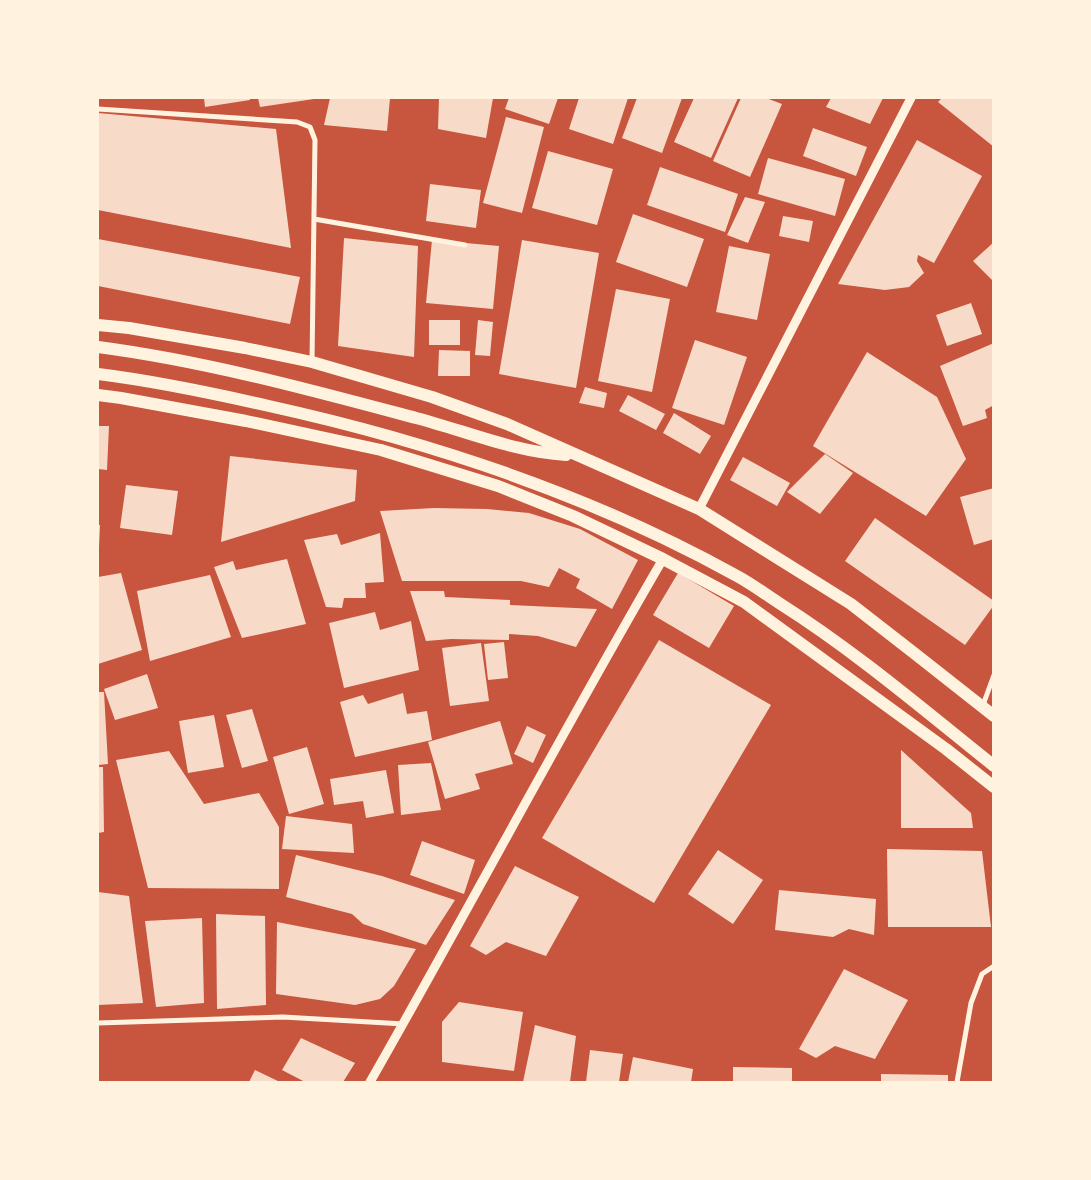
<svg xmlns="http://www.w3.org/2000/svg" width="1091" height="1180" viewBox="0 0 1091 1180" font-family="'Fira Sans Condensed',sans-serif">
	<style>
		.building { fill: #f7dbc8 }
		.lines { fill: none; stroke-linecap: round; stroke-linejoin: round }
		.minor { stroke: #fff3e0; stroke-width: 5 }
		.tertiary { stroke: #fff3e0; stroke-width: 9 }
		.primary { stroke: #fff3e0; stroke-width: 12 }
	</style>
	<rect width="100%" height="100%" fill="#c8553d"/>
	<!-- building -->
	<path class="building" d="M204 98H250V100L205 107Z
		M258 98H314V99L260 107Z
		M330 98H390L387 131 324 125Z
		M439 98H493L486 138 438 129Z
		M509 98H558L549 124 505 109Z
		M579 98H628L613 144 569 129Z
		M637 98H682L662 153 622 138Z
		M694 98H738L711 158 674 142Z
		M741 98H766L782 104 750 177 713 161Z
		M831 98H883L870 124 826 107Z
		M942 98H994V147L938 102Z
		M98 113 276 129 291 248 98 210Z
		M506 117 544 127 522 213 483 203Z
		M813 128 867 147 856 176 803 156Z
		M917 140 982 176 934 263 918 255 917 261 924 273 909 287 885 290 838 284Z
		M548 151 613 169 597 225 532 208Z
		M768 158 845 179 835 216 758 194Z
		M660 167 738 194 725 232 647 205Z
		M430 184 481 190 476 228 426 221Z
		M745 197 765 202 748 243 727 235Z
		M633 214 704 239 687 287 616 262Z
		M783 216 813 221 809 242 779 236Z
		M344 238 418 246 414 357 338 346Z
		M98 239 300 277 290 324 98 286Z
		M432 240 499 246 493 309 426 303Z
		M522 240 599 253 576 388 499 374Z
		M994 242V282L973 261Z
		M729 246 770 254 757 320 716 312Z
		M616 289 670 299 652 392 598 381Z
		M971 303 982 334 947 346 936 315Z
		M429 320H460V345H429Z
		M478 320 493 322 490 356 475 355Z
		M695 340 747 357 724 425 672 408Z
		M994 343V405L985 410 987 418 963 426 940 366Z
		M439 350 470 351V376H438Z
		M867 352 937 397 966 459 926 516 813 446Z
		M585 387 607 393 604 408 579 403Z
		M628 395 665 414 656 430 619 411Z
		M674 413 711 436 700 454 663 433Z
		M98 426H109L107 470 98 469Z
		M825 454 853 473 820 514 787 492Z
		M230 456 357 470 355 501 221 542Z
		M743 457 790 483 777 506 730 480Z
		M126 485 178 491 172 535 120 528Z
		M994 488V539L974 545 960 497Z
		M434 508 487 509 529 513 580 529 638 560 612 609 576 588 580 579 559 568 549 587 521 581H402L380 511Z
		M875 518 994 601V605L965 645 845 561Z
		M98 525H100L99 547H98Z
		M380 533 384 582 365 583 366 598H344L342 608 326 607 304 540 337 534 341 545Z
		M287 559 306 624 242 638 214 567 233 561 236 570Z
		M121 573 142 650 98 664V577Z
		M678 573 734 606 709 648 653 615Z
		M210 575 231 637 150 661 137 591Z
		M410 591H444L445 597 510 600V605L597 609 576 647 538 636 509 634V640L451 639 426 641Z
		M375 612 380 630 411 621 419 670 344 688 329 623Z
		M659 640 771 705 654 903 542 838Z
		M504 642 508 678 488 680 484 644Z
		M481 643 489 701 450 706 442 648Z
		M147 674 158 708 115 720 104 689Z
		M98 692H104L108 764 98 765Z
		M403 693 407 714 427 711 432 740 355 757 340 702 363 695 368 704Z
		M252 709 268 761 242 768 226 715Z
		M214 715 224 767 188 773 179 721Z
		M500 721 513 764 475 774 480 789 445 799 428 742Z
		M527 726 546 735 533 763 514 754Z
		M307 747 324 804 289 814 273 757Z
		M901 750 971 813 973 828H901Z
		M169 751 204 804 259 793 279 827V889L148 888 116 760Z
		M431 763 441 810 401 815 398 765Z
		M98 767H103L104 832 98 833Z
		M386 770 394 813 366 818 363 801 334 805 330 779Z
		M286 816 352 824 354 853 282 849Z
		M422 841 475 860 464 894 410 875Z
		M887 849 982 851 991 927H888Z
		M718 850 763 880 733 924 688 894Z
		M296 855 382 876 455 900 426 945 363 924 352 914 286 897Z
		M515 866 579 897 546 956 506 942 486 955 470 946Z
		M779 890 876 899 874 935 849 929 833 937 775 930Z
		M98 892 129 896 143 1003 98 1005Z
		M216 914 265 916 266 1005 217 1009Z
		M202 918 204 1003 156 1007 145 921Z
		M277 922 416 949 394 986 380 999 355 1005 276 994Z
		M844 969 908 1000 875 1059 835 1046 816 1058 799 1049Z
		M459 1002 523 1012 514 1071 442 1062V1022Z
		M535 1025 576 1036 570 1082H523Z
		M301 1038 355 1063 343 1082H305L282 1070Z
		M590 1050 623 1054 619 1082H586Z
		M633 1057 693 1069 691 1082H628Z
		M733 1067 792 1068V1082H733Z
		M255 1070 280 1082H249Z
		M881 1074 948 1075V1082H881Z"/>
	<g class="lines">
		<!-- minor -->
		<path class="minor" d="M98 109 297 122 310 127 315 140 312 362
			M314 219 465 245
			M983 705 994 675
			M98 1023 283 1017 404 1024
			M957 1082 971 1003 982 974 994 966"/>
		<!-- tertiary -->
		<path class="tertiary" d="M699 509 911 98
			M370 1082C469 909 562 732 663 559"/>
		<!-- primary -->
		<path class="primary" d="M98 325 129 328 245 348 312 362 432 397 507 424 699 509 851 604 914 653 994 716
			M98 347C205 361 311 390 416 418 466 431 514 452 566 455
			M98 374C155 381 212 393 269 406 432 442 591 495 737 576 752 584 765 594 779 603 855 651 924 710 994 766
			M98 395 121 398 246 421 381 450 498 486 573 516 663 559 744 602 946 749 994 787"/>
	</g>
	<!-- border -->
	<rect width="1091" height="1180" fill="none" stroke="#fff3e0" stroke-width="198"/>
</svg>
